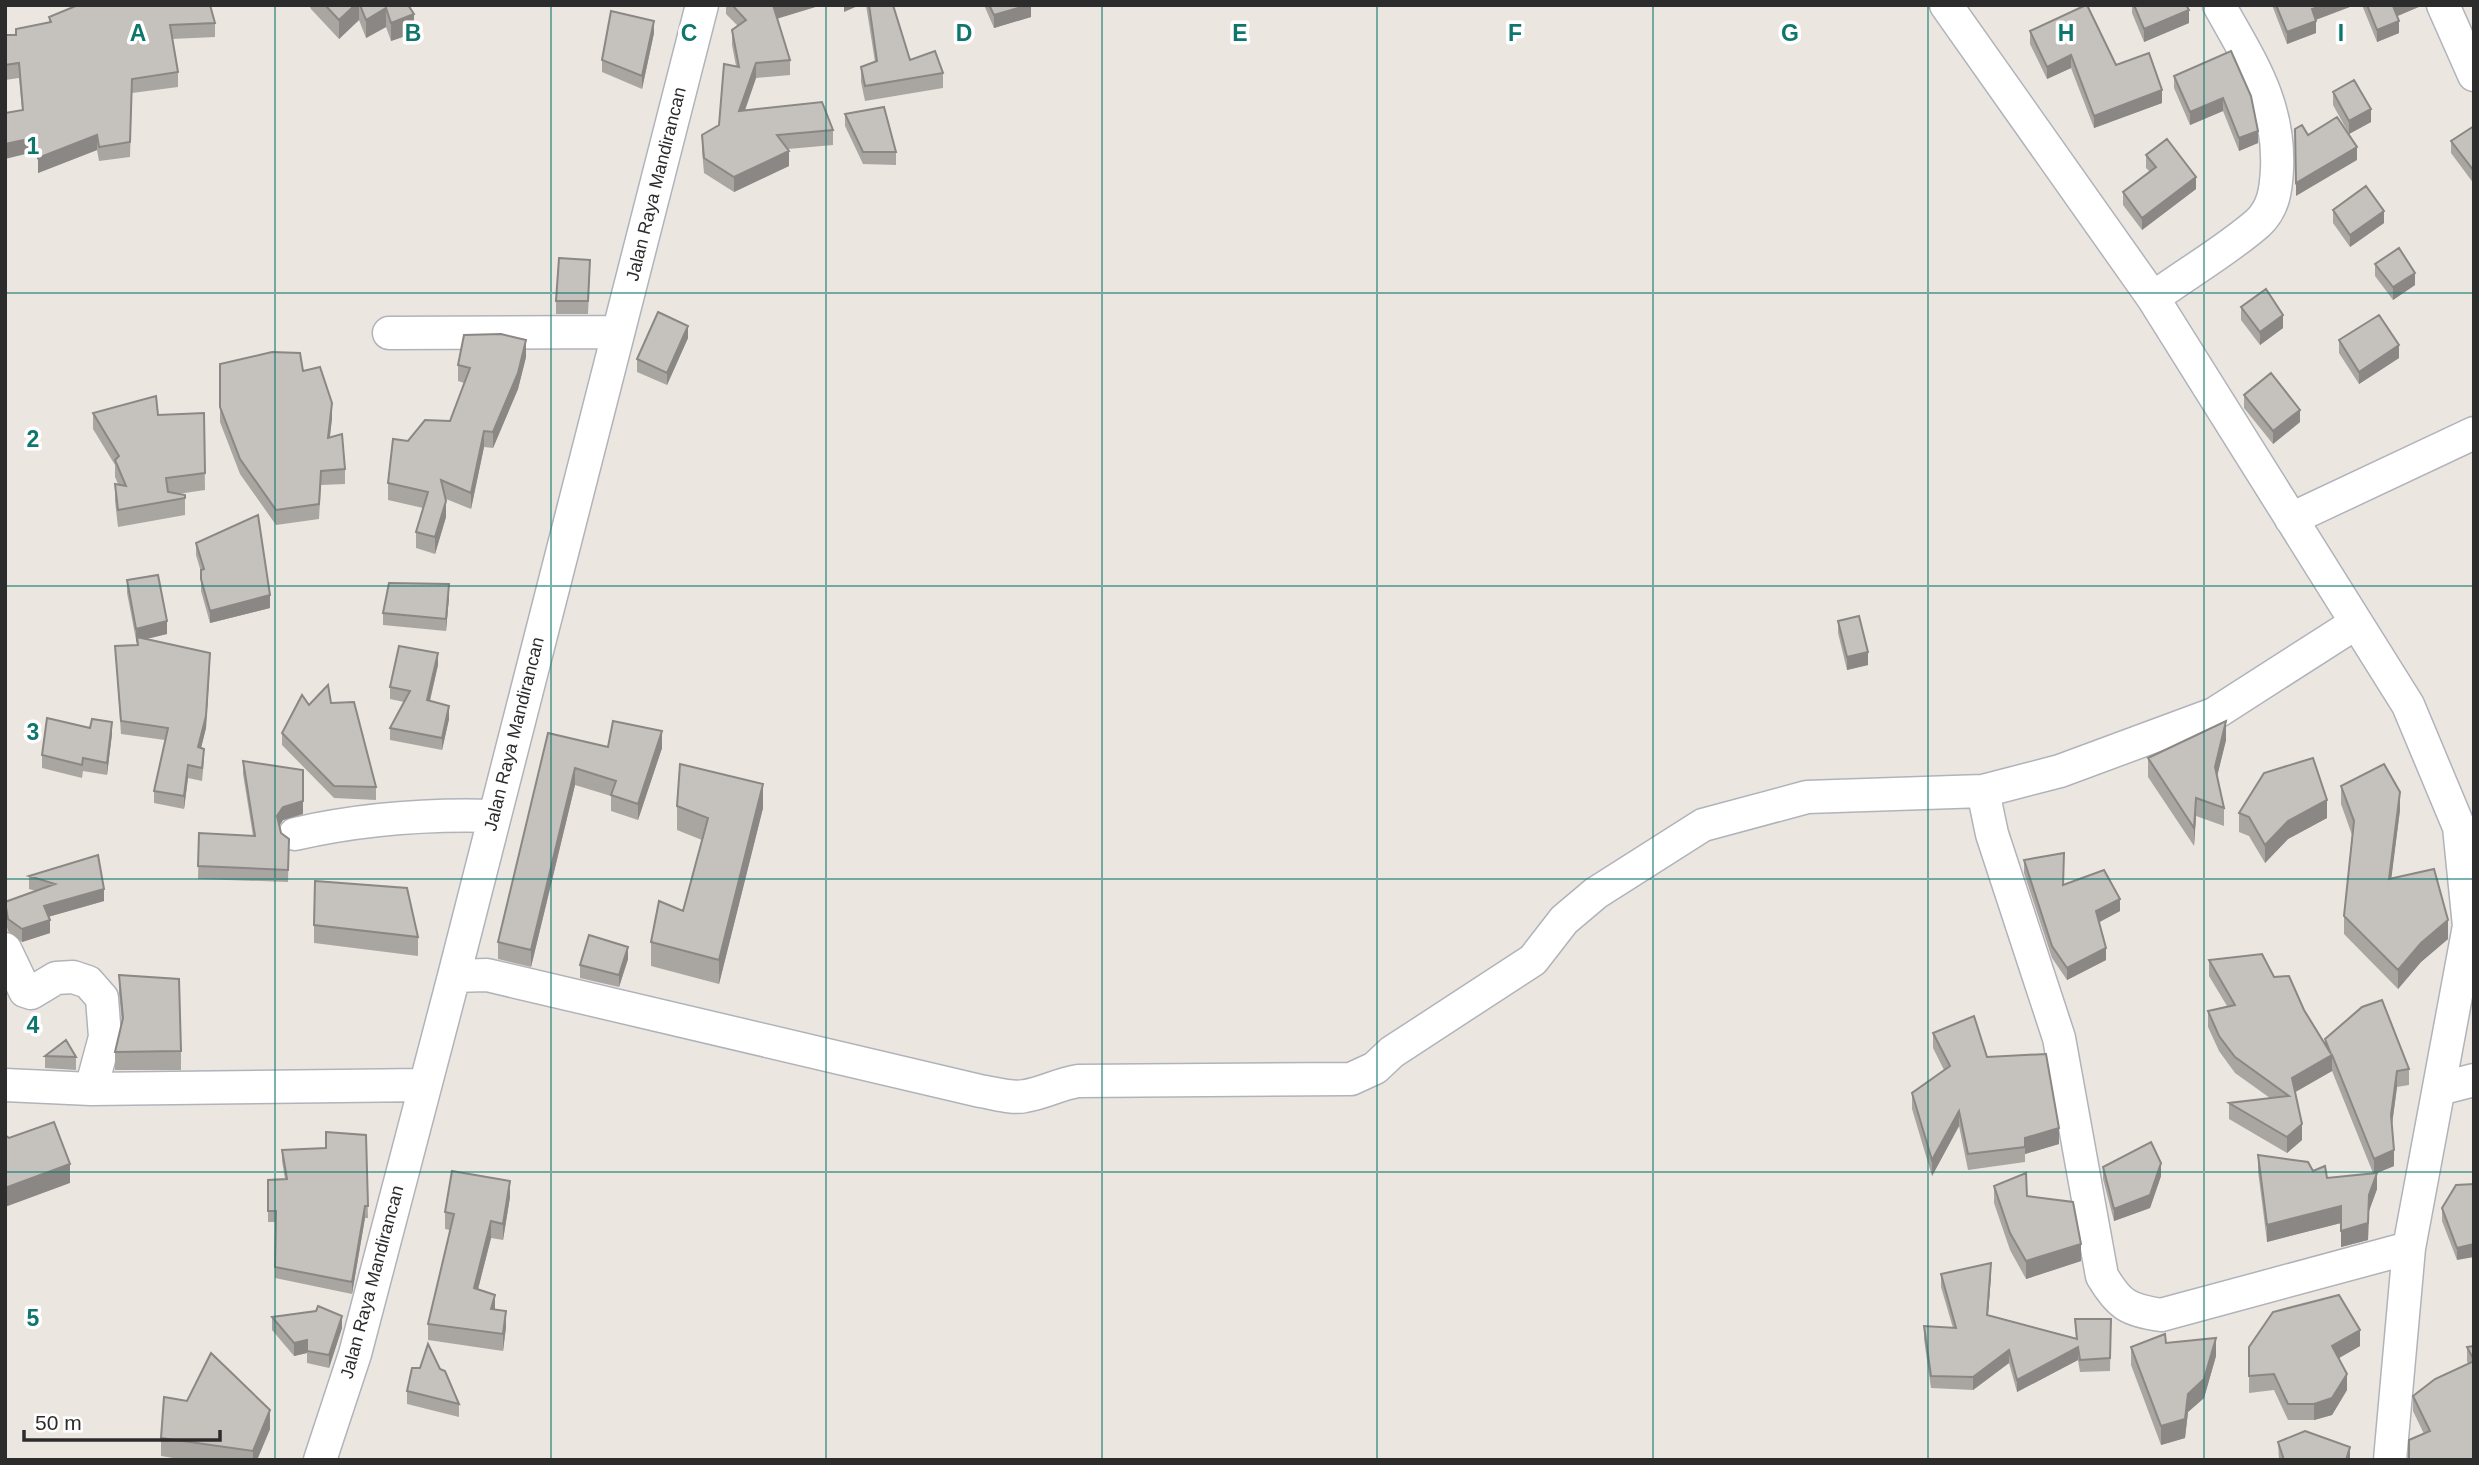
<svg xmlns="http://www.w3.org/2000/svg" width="2479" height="1465" viewBox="0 0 2479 1465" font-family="Helvetica,sans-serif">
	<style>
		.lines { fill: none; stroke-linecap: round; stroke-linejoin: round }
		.minor-casing { stroke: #b1b3bb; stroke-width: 35 }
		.minor { stroke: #fff; stroke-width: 32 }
		.wall { fill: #a9a6a2 }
		.shaded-wall { fill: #8a8784 }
		.building { fill: #c5c1bc; stroke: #8a8784; stroke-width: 2 }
		.grid { fill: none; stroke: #0f766e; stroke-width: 2; stroke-opacity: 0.55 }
		.labels { text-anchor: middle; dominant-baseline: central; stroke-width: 7; stroke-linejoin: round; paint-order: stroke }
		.street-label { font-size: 18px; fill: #2c2c2c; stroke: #fff }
		.grid-label { font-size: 23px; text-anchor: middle; font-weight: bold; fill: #0f766e; stroke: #fff; stroke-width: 7; stroke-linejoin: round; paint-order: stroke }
	</style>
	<rect width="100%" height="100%" fill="#ece6e1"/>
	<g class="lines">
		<defs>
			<path id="minor" d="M1946 5 2153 298 2408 705 2459 827 2469 926 2409 1248 2390 1460
				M2443 5 2474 75
				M2153 298C2187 273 2226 251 2258 223 2274 208 2276 189 2277 169 2280 103 2250 61 2219 5
				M389 333 618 332
				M2291 519 2474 433
				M1983 791 1992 834 2059 1038 2102 1276C2119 1305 2128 1310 2161 1315L2409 1248
				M295 834C361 819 425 814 493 816
				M5 949 25 991 31 993 56 978 73 977 88 982 102 998 105 1037 91 1089
				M454 976 487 975 980 1091C994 1093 1011 1099 1025 1096 1044 1093 1059 1084 1078 1081L1351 1079 1375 1068 1392 1052 1533 960 1564 920 1596 893 1703 825 1807 797 1983 791 2060 771 2214 714 2356 623
				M5 1085 91 1089 425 1085
				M2439 1089 2474 1080
				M320 1460 355 1354 454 976 702 5"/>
		</defs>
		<!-- minor casing -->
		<use href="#minor" class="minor-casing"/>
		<!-- minor -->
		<use href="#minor" class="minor"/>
	</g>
	<!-- wall -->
	<path class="wall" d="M309 5H408L414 33 391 41 386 27 366 38 359 20 339 39 311 9Z
		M726 5H822L777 18 790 60V75L756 78 745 111 833 130V145L788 149 789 166 734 192 704 173 702 150V135L719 125 736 66 732 45V30L738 26 726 14Z
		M866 5H893L910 60 943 73V88L865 101 861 82V67L875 62Z
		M984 5H1031V17L994 28Z
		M2132 5H2186L2189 23 2144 42 2132 13Z
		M2272 5H2355L2316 20V33L2287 44Z
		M2362 5H2421V6L2397 16 2399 33 2377 42Z
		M49 17 215 23V37L172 39 178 72V87L132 93 130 157 99 161 97 150 38 173V151L22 110 19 78 5 80V35H16L49 23Z
		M2030 31 2116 65 2162 103 2094 128 2071 68 2047 79 2030 44Z
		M654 33 642 89 602 72V60Z
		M2231 51 2258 143 2239 151 2223 111 2190 125 2174 88V76Z
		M2333 92 2371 122 2349 134 2333 105Z
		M845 114 896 152V165L863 164 845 126Z
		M2474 126V184L2451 153V141Z
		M2146 155 2196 189 2142 230 2123 205V192L2150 172 2146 168Z
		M2333 210 2384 223 2350 247 2333 223Z
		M2375 264 2415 285 2393 300 2375 276Z
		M590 272 588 314H556V301Z
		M2241 307 2283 328 2260 345 2241 320Z
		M688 338 667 385 637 372V359Z
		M2339 340 2399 358 2359 384 2339 353Z
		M526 357 518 389 493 448 484 447 471 509 446 499V517L435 554 416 548V532L423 508 388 500V483L408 441 450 421 464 383 458 381V365Z
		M220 364 303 371 332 418 330 437 345 469V484L321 485 319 519 276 525 240 474 220 422Z
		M2244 395 2300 422 2273 444 2244 408Z
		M93 413 158 415 204 413 205 490 178 494 185 495V515L118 527 115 501V484H118L115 477V465L93 429Z
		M196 543 270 608 210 623 201 591V572L196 555Z
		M127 580 167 634 146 639 210 666 206 728 201 748 204 761 202 781 188 778 184 809 154 803V791L165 740 121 734 115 646 137 645 127 593Z
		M449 597 446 631 383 625V613Z
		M1838 621 1868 665 1847 670 1838 633Z
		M438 665 430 701 449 719 442 750 390 740V728L404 702 390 699V687Z
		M331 703 376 787V800L334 798 282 745V733L309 705Z
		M548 733 608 747 662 748 638 820 611 811V796L575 785 531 967 498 959V942Z
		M112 734 107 775 83 771 82 778 42 768V755Z
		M2226 740 2217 776 2224 808V826L2196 816 2194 846 2148 777V758Z
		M243 761 303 770V814L283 820 279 826 281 833 289 839 288 882 198 879 199 833 253 836 243 774Z
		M2341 786 2400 810 2391 878 2448 939 2421 962 2398 989 2344 934V916L2352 835 2341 804Z
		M677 806 763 808 719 984 651 966V942L683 911 702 840 677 830Z
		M2239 813 2327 818 2288 839 2265 863 2249 836 2239 832Z
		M98 855 104 901 48 917 50 933 22 942 8 931 5 919V902L36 891 29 889V876Z
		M2024 860 2063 885 2120 911 2099 922 2106 960 2067 980 2052 958 2024 873Z
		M314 925 418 937V956L314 943Z
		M628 959 619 987 580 978V965Z
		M2209 960 2274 977 2304 1010 2325 1043V1039L2409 1069V1085L2397 1087 2392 1125 2394 1166 2377 1173V1189L2369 1211 2368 1240 2341 1247V1223L2267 1242 2258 1171V1155L2313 1171 2327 1178 2373 1173 2332 1071 2295 1092 2302 1140 2287 1153 2229 1119V1103L2270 1098 2235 1073 2219 1051 2208 1027V1011L2227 1006 2209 976Z
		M119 975 181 1051V1070H115V1052L122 1023 119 993Z
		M1933 1033 1987 1057 2059 1144 2025 1154V1162L1968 1170 1959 1126 1932 1176 1912 1109V1093L1944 1070 1933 1048Z
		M45 1056 76 1057V1070L45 1068Z
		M366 1135 368 1218H365L352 1294 275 1278 276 1222H268V1180L285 1179 282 1161V1150L326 1148Z
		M2103 1167 2161 1176 2150 1208 2114 1221 2103 1179Z
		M2474 1184 2457 1260 2442 1221V1208Z
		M1994 1186 2027 1196 2081 1261 2026 1279 2010 1250 1994 1203Z
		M510 1197 503 1240 491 1238 478 1289 506 1327 503 1351 428 1340V1324L450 1230 445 1229V1212Z
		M1941 1274 1991 1275 1988 1315 2076 1338 2075 1319H2111L2110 1371 2080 1372 2078 1360 2017 1392 2009 1363 1973 1390 1931 1388 1924 1339V1326L1953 1328 1941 1287Z
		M272 1317 342 1328 329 1368 307 1363V1353L294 1356 272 1330Z
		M2166 1343 2216 1356 2204 1398 2188 1412 2185 1438 2161 1445 2131 1365V1347Z
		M2360 1346 2339 1358 2347 1390 2332 1415 2314 1420H2288L2274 1390 2249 1393V1347Z
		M2474 1346V1460L2424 1434 2413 1411V1396L2468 1364 2467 1361V1347Z
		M407 1391 459 1404V1417L407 1404Z
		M187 1401 270 1429 257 1460H185L161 1456V1438Z
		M2278 1442 2350 1460H2279Z"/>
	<!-- shaded-wall -->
	<path class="shaded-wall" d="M355 5H359V20L339 39V20Z
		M773 5H822L773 20Z
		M844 5H860L844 12Z
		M1028 5H1031V17L994 28V15Z
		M2323 5H2355L2312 21V9Z
		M2395 5H2421V6L2393 18V6Z
		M386 8V27L366 38V20Z
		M2189 10V23L2144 42V29Z
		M414 14V33L391 41V23Z
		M654 21V33L642 89V76Z
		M2316 21V33L2287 44V32Z
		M2399 21V33L2377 42V30Z
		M2071 55V68L2047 79V67Z
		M756 63V78L739 126V111Z
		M2162 90V103L2094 128V116Z
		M2223 98V111L2190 125V112Z
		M2371 109V122L2349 134V121Z
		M2258 131V143L2239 151V138Z
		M97 135V150L38 173V158Z
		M38 137V151L5 159V144Z
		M2357 147V160L2296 196V183Z
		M789 151V166L734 192V177Z
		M2196 177V189L2142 230V218Z
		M2384 211V223L2350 247V235Z
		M2415 273V285L2393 300V287Z
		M2283 315V328L2260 345V332Z
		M688 326V338L667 385V373Z
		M526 340V357L518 389 493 448V432Z
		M2399 345V358L2359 384V372Z
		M332 403V418L328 452V438Z
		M2300 410V422L2273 444V431Z
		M484 431V447L471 509V493Z
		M446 501V517L435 554V537Z
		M449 584V597L446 631V619Z
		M270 595V608L210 623V611Z
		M167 621V634L138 641 137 637V641L136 642V629Z
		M1868 652V665L1847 670V657Z
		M210 653 206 728 198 760V747Z
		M438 653V665L427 712V700Z
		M449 706V719L442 750V738Z
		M2226 721V740L2215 785V767Z
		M112 722V734L107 775V763Z
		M662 731V748L638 820V804Z
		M188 765V778L184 809V796Z
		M575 768V785L531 967V950Z
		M763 784V808L719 984V960Z
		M2400 792V810L2389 897V879Z
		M2196 798V816L2194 846V828Z
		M2327 800V818L2288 839 2265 863V845L2288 821Z
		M303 801V814L283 820 277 829V816L283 807Z
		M104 889V901L44 918V906Z
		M2120 899V911L2096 924V911Z
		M50 920V933L22 942V929Z
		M2448 920V939L2421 962 2398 989V970L2421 943Z
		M628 947V959L619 987V975Z
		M2106 948V960L2067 980V968Z
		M2332 1055V1071L2292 1094V1078Z
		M2397 1071V1087L2391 1131V1115Z
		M1959 1111V1126L1932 1176V1160Z
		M2302 1124V1140L2287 1153V1137Z
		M2059 1128V1144L2025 1154V1138Z
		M2394 1150V1166L2377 1173V1189L2369 1211 2368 1240 2341 1247V1231L2374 1175V1159Z
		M2161 1163V1176L2150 1208 2114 1221V1209Z
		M70 1164V1183L5 1207V1188Z
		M510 1181V1197L503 1240V1224Z
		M365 1206V1218L352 1294V1282Z
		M2341 1206V1223L2267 1242V1225Z
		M491 1221V1238L474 1305V1288Z
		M2081 1244V1261L2026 1279V1261Z
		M2474 1244V1257L2457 1260V1248Z
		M1991 1263V1275L1987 1327V1315Z
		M495 1295V1312L491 1309Z
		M506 1311V1327L503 1351V1334Z
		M342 1316V1328L329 1368V1355Z
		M2360 1330V1346L2332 1362V1346Z
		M2216 1338V1356L2204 1398 2188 1412 2185 1438 2161 1445V1426L2188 1394Z
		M307 1340V1353L294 1356V1343Z
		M2078 1347V1360L2017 1392V1380Z
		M2009 1350V1363L1973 1390V1377Z
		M2347 1374V1390L2332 1415 2314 1420V1404Z
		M270 1410V1429L257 1460H253V1451Z
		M2350 1447V1460H2346Z"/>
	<!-- building -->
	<path class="building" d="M78 5H210L215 23 170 25 178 72 132 79 130 142 99 147 97 135 38 158V137L5 144V113L23 110 19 63 5 65V35H16V29L51 22 49 17Z
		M325 5H355L339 20Z
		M360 5H408L414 14 391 23 386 8 366 20Z
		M732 5H773L790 60 756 63 739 111 822 102 833 130 777 135 789 151 734 177 704 158 702 135 719 125 724 64 739 67 732 30 746 20Z
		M869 5H893L910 60 935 51 943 73 865 86 861 67 877 61Z
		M989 5H1028L994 15Z
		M2086 5H2087L2116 65 2149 53 2162 90 2094 116 2071 55 2047 67 2030 31Z
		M2134 5H2186L2189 10 2144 29Z
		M2276 5H2323L2312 9 2316 21 2287 32Z
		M2367 5H2395L2393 6 2399 21 2377 30Z
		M611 11 654 21 642 76 602 60Z
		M2231 51 2251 96 2258 131 2239 138 2223 98 2190 112 2174 76Z
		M2354 80 2371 109 2349 121 2333 92Z
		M884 107 896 152H863L845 114Z
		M2337 117 2357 147 2296 183 2295 129 2302 125 2308 135Z
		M2474 126V171L2451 141Z
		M2167 139 2196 177 2142 218 2123 192 2156 167 2146 155Z
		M2366 186 2384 211 2350 235 2333 210Z
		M2399 248 2415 273 2393 287 2375 264Z
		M559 258 590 260 588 301H556Z
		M2266 289 2283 315 2260 332 2241 307Z
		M658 312 688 326 667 373 637 359Z
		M2379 315 2399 345 2359 372 2339 340Z
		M501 334 526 340 518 373 493 432 484 431 471 493 441 480 446 501 435 537 416 532 428 492 388 483 393 439 408 441 425 420 450 421 470 368 458 365 464 335Z
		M272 352 300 353 303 371 320 367 332 403 328 438 342 434 345 469 321 471 319 504 276 510 240 459 220 407V364Z
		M2271 373 2300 410 2273 431 2244 395Z
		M156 396 158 415 204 413 205 473 166 478 168 492 185 495V498L118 510 115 484 126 486 115 460 119 456 93 413Z
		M258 515 270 595 210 611 201 579V570L204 569 196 543Z
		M158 575 167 621 136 629 127 580Z
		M389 583 449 584 446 619 383 613Z
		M1859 616 1868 652 1847 657 1838 621Z
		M137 637 210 653 206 716 198 747 204 749 202 768 188 765 184 796 154 791 168 728 121 721 115 646 138 645Z
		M399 646 438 653 427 700 449 706 442 738 390 728 410 691 390 687Z
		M328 685 331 703 354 702 376 787 334 786 282 733 302 695 309 705Z
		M47 718 90 728 92 719 112 722 107 763 83 758 82 765 42 755Z
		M613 721 662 731 638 804 611 795 616 781 575 768 531 950 498 942 548 733 608 747Z
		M2226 721 2215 767 2224 808 2196 798 2194 828 2148 758Z
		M2313 758 2327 800 2288 821 2265 845 2249 817 2239 813 2264 773Z
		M243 761 303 770V801L283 807 277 816 281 833 289 839 288 870 198 866 199 833 255 836Z
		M680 764 763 784 719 960 651 942 659 901 683 911 708 818 677 806Z
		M2384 764 2400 792 2389 879 2434 869 2448 920 2421 943 2398 970 2344 916 2354 821 2341 786Z
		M2064 853 2063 885 2104 870 2120 899 2096 911 2106 948 2067 968 2052 946 2024 860Z
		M98 855 104 889 44 906 50 920 22 929 8 919 5 902 55 884 29 876Z
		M315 881 407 888 418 937 314 925Z
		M589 935 628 947 619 975 580 965Z
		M2262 954 2274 977 2289 976 2304 1010 2331 1054 2325 1039 2362 1007 2382 1000 2409 1069 2397 1071 2391 1115 2394 1150 2374 1159 2332 1055 2292 1078 2302 1124 2287 1137 2229 1103 2289 1096 2235 1057 2219 1036 2208 1011 2235 1005 2209 960Z
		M119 975 179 979 181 1051 115 1052 123 1018Z
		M1974 1016 1987 1057 2046 1054 2059 1128 2025 1138V1147L1968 1154 1959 1111 1932 1160 1912 1093 1950 1066 1933 1033Z
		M66 1040 76 1057 45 1056Z
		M54 1122 70 1164 5 1188V1135L9 1138Z
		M326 1132 366 1135 368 1206H365L352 1282 275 1267 276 1211H268V1180L287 1179 282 1150 326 1148Z
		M2151 1142 2161 1163 2150 1195 2114 1209 2103 1167Z
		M2258 1155 2308 1162 2313 1171 2325 1166 2327 1178 2377 1173 2369 1195 2368 1223 2341 1231V1206L2267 1225Z
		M452 1171 510 1181 503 1224 491 1221 474 1288 495 1295 491 1309 506 1311 503 1334 428 1324 454 1214 445 1212Z
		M2026 1173 2027 1196 2073 1202 2081 1244 2026 1261 2010 1233 1994 1186Z
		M2474 1184V1244L2457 1248 2442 1208 2456 1185Z
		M1991 1263 1987 1315 2077 1339 2075 1319H2111L2110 1358 2080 1360 2078 1347 2017 1380 2009 1350 1973 1377 1931 1376 1924 1326 1956 1328 1941 1274Z
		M2339 1295 2360 1330 2332 1346 2347 1374 2332 1398 2314 1404H2288L2274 1374 2249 1376V1347L2273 1312Z
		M318 1306 342 1316 329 1355 307 1351V1340L294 1343 272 1317 316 1311Z
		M2165 1334 2166 1343 2216 1338 2204 1379 2188 1394 2185 1419 2161 1426 2131 1347Z
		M428 1344 440 1369 445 1371 459 1404 407 1391 412 1368H420Z
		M2474 1346V1360L2467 1347Z
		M211 1353 270 1410 253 1451 161 1438 164 1397 187 1401Z
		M2474 1361V1460H2409V1440L2430 1431 2413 1396 2435 1379Z
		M2305 1431 2350 1447 2346 1460H2284L2278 1442Z"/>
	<!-- grid -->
	<path class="grid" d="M275 5V1460M551 5V1460M826 5V1460M1102 5V1460M1377 5V1460M1653 5V1460M1928 5V1460M2204 5V1460M5 293H2474M5 586H2474M5 879H2474M5 1172H2474"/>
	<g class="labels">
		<!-- street labels -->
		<g class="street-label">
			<text transform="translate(656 184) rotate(-76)">Jalan Raya Mandirancan</text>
			<text transform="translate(514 734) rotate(-76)">Jalan Raya Mandirancan</text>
			<text transform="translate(372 1282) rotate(-75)">Jalan Raya Mandirancan</text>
		</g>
	</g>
	<g class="grid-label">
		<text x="138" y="41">A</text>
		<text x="413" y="41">B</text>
		<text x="689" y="41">C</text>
		<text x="964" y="41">D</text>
		<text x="1240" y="41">E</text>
		<text x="1515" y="41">F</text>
		<text x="1790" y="41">G</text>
		<text x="2066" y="41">H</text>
		<text x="2341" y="41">I</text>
		<text x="33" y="154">1</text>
		<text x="33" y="447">2</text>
		<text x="33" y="740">3</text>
		<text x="33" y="1033">4</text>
		<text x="33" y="1326">5</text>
	</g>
	<!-- border -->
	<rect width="2479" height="1465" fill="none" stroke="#2c2c2c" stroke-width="14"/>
	<!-- scale -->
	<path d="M24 1430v10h196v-10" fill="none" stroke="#2c2c2c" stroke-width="3.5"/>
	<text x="35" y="1430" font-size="21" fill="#2c2c2c" stroke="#ffffff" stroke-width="5" paint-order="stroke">50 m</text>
</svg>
